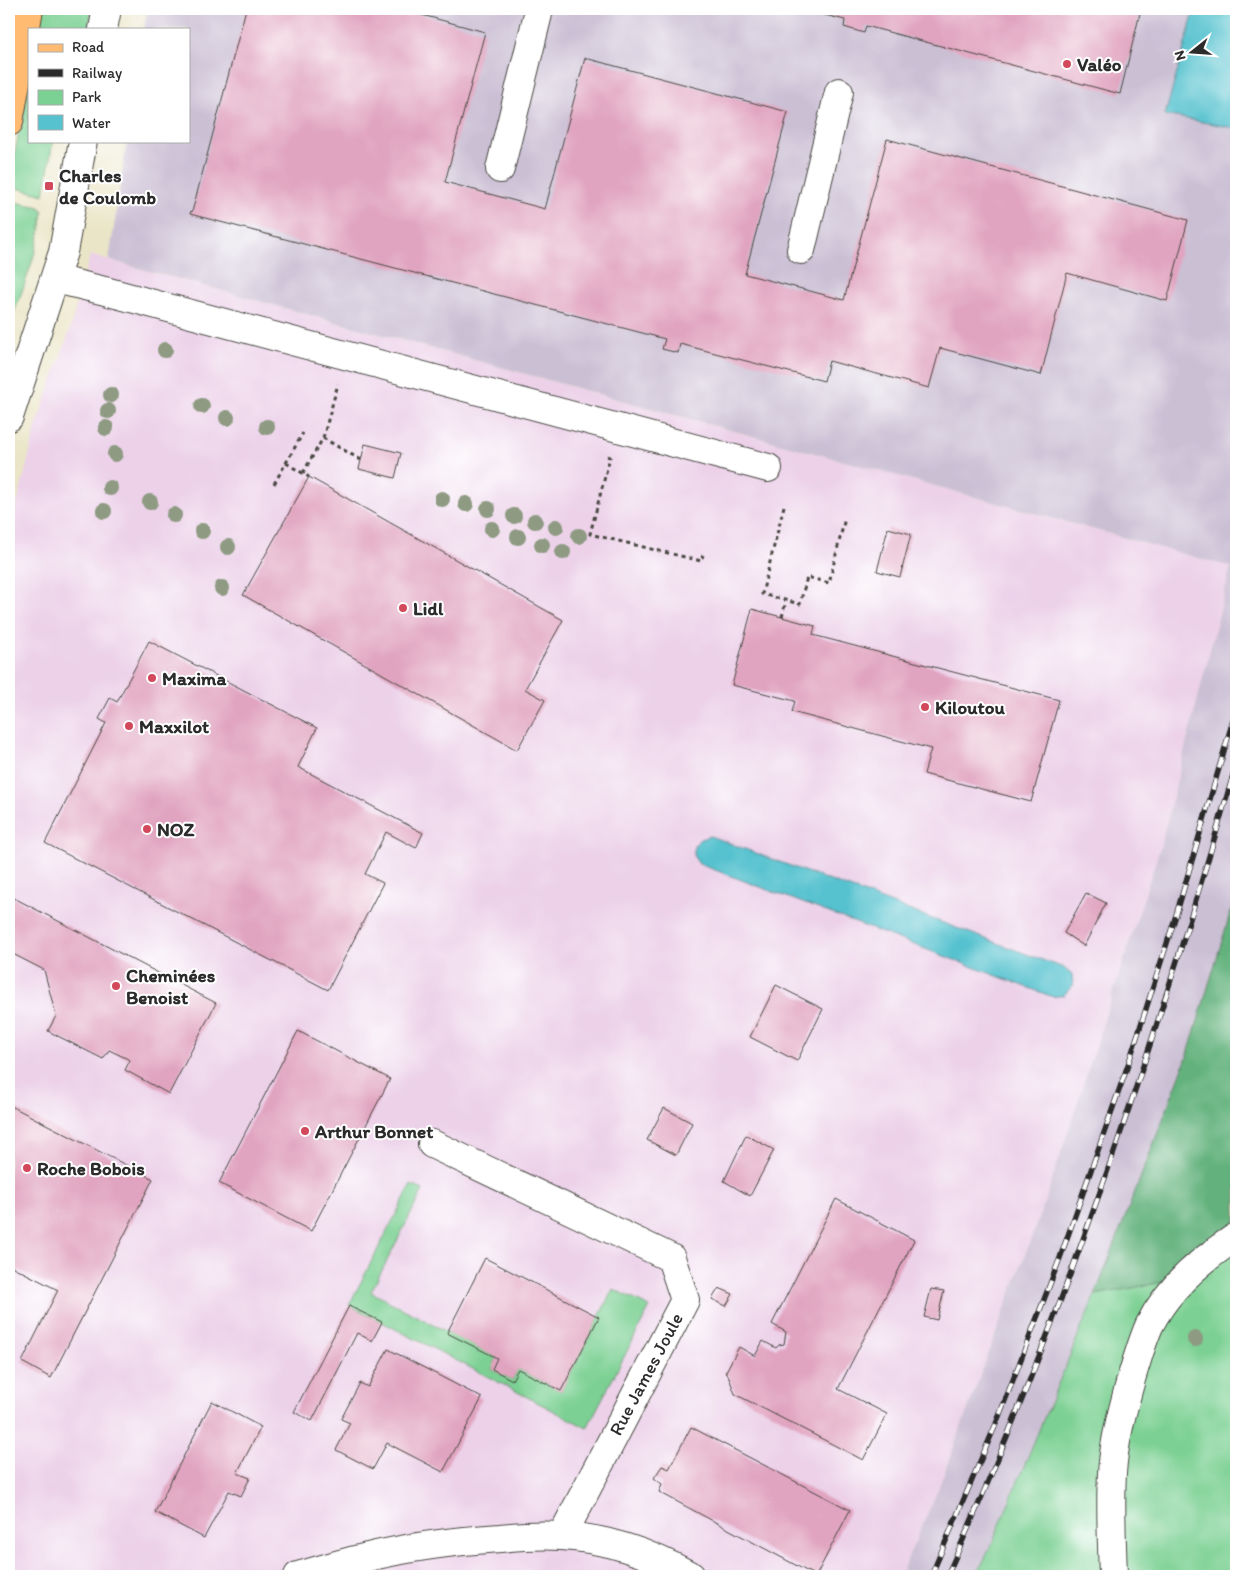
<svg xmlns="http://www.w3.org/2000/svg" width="1245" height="1585" viewBox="0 0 1245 1585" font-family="Itim,sans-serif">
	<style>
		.built { fill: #ecd1e9 }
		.industrial { fill: #cbbfd4 }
		.green { fill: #7bd093; stroke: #537e5f }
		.forest { fill: #64b27d; stroke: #486e54 }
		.water { fill: #56c2cf; stroke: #40767d }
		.building { fill: #e1a4c0 }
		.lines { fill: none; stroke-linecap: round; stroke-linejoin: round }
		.minor-casing { stroke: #484742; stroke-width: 30 }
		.major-casing { stroke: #484742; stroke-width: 30 }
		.path { stroke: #484742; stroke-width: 3; stroke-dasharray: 4 4; stroke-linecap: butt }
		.minor { stroke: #fff; stroke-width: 28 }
		.major { stroke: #ffbb71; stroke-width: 28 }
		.rail-casing { stroke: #2b2b2b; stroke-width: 5.5 }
		.rail { stroke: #fff; stroke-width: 4; stroke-dasharray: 11; stroke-linecap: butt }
		.tree { fill: #8e9a82 }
		.poi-dot { fill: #d1495b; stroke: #fff; stroke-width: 2 }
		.labels { text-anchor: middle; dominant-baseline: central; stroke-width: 4; stroke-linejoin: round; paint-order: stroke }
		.poi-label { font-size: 19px; font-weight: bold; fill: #2b2b2b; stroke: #fff; text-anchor: start }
		.street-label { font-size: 19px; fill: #2b2b2b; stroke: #fff }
	</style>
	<rect width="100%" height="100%" fill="#fff"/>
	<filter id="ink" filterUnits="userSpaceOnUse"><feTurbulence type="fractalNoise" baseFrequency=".02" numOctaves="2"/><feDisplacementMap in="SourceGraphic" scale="10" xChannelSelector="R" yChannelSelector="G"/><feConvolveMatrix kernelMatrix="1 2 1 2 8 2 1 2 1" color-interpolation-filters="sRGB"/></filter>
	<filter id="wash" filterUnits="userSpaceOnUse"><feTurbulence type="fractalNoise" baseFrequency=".0096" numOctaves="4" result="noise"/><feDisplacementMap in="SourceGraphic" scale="20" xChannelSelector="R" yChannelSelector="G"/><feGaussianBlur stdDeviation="1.12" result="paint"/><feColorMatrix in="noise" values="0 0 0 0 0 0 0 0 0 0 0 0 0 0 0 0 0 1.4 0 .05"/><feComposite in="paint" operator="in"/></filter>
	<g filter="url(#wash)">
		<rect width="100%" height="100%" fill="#eae5c6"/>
		<!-- built -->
		<path class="built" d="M90 255 1231 567 1160 848 1048 1193 937 1492 900 1576H9V536L37 424 69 333Z"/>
		<!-- industrial -->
		<path class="industrial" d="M147 9H1236V894L1187 1057 1095 1295 991 1546 976 1576H900L937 1492 1048 1193 1160 848 1231 567 109 260 127 141H189V29H144Z"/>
		<!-- green -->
		<path class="green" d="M41 9H92L89 29H37Z
			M29 75V141H53L44 195 9 186Z
			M9 201 40 207 43 212C39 251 22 290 9 327Z
			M411 1185 423 1190 371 1292 497 1358 492 1369 512 1380 518 1369 561 1391 613 1289 650 1307 587 1428 349 1305Z
			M1236 1246V1576H976L991 1546 1095 1295 1184 1278Z"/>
		<!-- forest -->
		<path class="forest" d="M1236 894V1246L1184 1278 1095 1295 1187 1057Z"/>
		<!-- water -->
		<path class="water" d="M1195 9H1236V123L1235 128 1165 115Z
			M710 836 1064 968 1072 975 1073 985 1064 995 1053 997 699 864 694 857V846L700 839Z"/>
		<g id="blocks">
			<!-- building -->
			<path class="building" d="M246 9H400L485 32 445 182 545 209 585 58 788 112 745 274 844 300 887 139 1188 220 1167 301 1067 273 1041 375 940 348 929 388 829 361 824 381 680 344 678 353 662 349 665 339 190 214 191 211 192 212Z
				M800 9H1141L1120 94 866 26 864 33 844 27 845 20Z
				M365 444 401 453 395 478 359 469Z
				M309 477 563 620 525 689 545 700 517 750 243 595Z
				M888 528 911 534 900 577 877 571Z
				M752 609 815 626 813 635 1059 700 1031 802 924 774 931 749 792 712 795 701 732 685Z
				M149 641 317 728 298 767 423 833 416 848 386 832 365 874 383 883 328 990 45 843 106 723 99 719 110 698 117 702Z
				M1086 893 1106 903 1084 946 1064 933Z
				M14 898 216 1003 169 1094 125 1070 130 1060 109 1050 103 1059 48 1031 56 1016 44 970 9 952V908Z
				M776 985 823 1009 797 1061 750 1037Z
				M298 1031 390 1079 311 1231 219 1183Z
				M9 1105 153 1179 51 1378 22 1362 58 1290 9 1265Z
				M664 1108 692 1123 676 1155 647 1140Z
				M746 1135 774 1150 750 1196 724 1181Z
				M836 1199 914 1240 838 1389 887 1414 863 1460 735 1394 728 1375 725 1373 739 1347 755 1356 763 1341 776 1348 779 1345 784 1344 786 1332 772 1324Z
				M485 1258 599 1317 561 1391 518 1369 512 1380 492 1369 497 1358 447 1333Z
				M719 1288 733 1294 726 1306 712 1299Z
				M931 1289 944 1291 937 1320 924 1317Z
				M349 1306 382 1322 372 1341 357 1333 312 1421 294 1412Z
				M388 1349 482 1398 443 1472 387 1443 373 1469 336 1450 350 1423 341 1419 360 1383 368 1387Z
				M212 1401 261 1427 237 1473 250 1478 241 1496 229 1491 204 1538 155 1512Z
				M691 1427 850 1510 816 1576 659 1492 662 1484 654 1478 662 1466 669 1469Z"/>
		</g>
	</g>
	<g filter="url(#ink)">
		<use href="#blocks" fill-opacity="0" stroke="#484742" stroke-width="1"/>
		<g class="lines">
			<defs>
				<path id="minor" d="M103 29 107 9
					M500 169 538 14
					M801 250 839 92
					M55 279 105 291 768 468
					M9 417 63 252 83 141
					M432 1144 671 1258 685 1300 562 1536
					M298 1576C320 1570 342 1563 364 1558 408 1547 455 1541 500 1538 520 1536 541 1535 561 1536 606 1538 651 1554 691 1576
					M1113 1576C1112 1542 1110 1508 1112 1473 1114 1441 1123 1408 1132 1376 1137 1360 1142 1342 1149 1326 1167 1289 1202 1259 1236 1237"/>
				<path id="major" d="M9 122 29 9"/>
			</defs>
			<!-- minor casing -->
			<use href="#minor" class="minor-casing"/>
			<!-- major casing -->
			<use href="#major" class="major-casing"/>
			<!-- path -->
			<path class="path" d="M323 438 338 384
				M607 456 610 457 590 534 701 561 703 555
				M286 463 309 477
				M303 473 323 438 361 460
				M274 484 303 433
				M784 506 762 594 800 604 807 577 829 583 845 518
				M782 617 786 601"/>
			<!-- minor -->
			<use href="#minor" class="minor"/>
			<!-- major -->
			<use href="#major" class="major"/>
			<defs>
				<path id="rail" d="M931 1576 996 1424 1060 1258 1129 1062 1177 912 1236 710
					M947 1576C1065 1314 1156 1041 1236 765"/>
			</defs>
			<!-- rail casing -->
			<use href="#rail" class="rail-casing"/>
			<!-- rail -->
			<use href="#rail" class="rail"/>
		</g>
		<!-- trees -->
		<g class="tree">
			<circle cx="165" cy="350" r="8"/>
			<circle cx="111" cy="395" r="8"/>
			<circle cx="202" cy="406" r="8"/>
			<circle cx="108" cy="411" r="8"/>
			<circle cx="227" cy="418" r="8"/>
			<circle cx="267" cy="427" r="8"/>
			<circle cx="106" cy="428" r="8"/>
			<circle cx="115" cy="454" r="8"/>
			<circle cx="110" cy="488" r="8"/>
			<circle cx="442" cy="499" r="8"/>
			<circle cx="150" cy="502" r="8"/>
			<circle cx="466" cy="504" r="8"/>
			<circle cx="488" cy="509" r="8"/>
			<circle cx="104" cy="511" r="8"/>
			<circle cx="174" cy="515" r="8"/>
			<circle cx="514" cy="516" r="8"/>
			<circle cx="535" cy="521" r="8"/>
			<circle cx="556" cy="527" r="8"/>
			<circle cx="492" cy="529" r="8"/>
			<circle cx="202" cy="531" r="8"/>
			<circle cx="579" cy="536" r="8"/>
			<circle cx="518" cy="537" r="8"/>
			<circle cx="542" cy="545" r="8"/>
			<circle cx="228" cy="547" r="8"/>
			<circle cx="563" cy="552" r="8"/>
			<circle cx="222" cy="588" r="8"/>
			<circle cx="1195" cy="1339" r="8"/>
		</g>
	</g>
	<!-- markers -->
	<g class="poi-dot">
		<circle cx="1067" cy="64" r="5"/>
		<rect x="44" y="181" width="10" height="10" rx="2.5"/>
		<circle cx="403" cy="608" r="5"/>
		<circle cx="152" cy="678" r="5"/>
		<circle cx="925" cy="707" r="5"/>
		<circle cx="129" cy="726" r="5"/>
		<circle cx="147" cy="829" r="5"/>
		<circle cx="116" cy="986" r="5"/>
		<circle cx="305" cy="1131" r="5"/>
		<circle cx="27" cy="1168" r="5"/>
	</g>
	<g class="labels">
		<!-- poi labels -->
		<g class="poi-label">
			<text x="1077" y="64">Valéo</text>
			<text x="59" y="175">Charles<tspan x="59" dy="22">de Coulomb</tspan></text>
			<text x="413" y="608">Lidl</text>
			<text x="162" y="678">Maxima</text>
			<text x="935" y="707">Kiloutou</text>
			<text x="139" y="726">Maxxilot</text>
			<text x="157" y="829">NOZ</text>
			<text x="126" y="975">Cheminées<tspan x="126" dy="22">Benoist</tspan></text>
			<text x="315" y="1131">Arthur Bonnet</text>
			<text x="37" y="1168">Roche Bobois</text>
		</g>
		<!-- street labels -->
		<g class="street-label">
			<text transform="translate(646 1374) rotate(-62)">Rue James Joule</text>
		</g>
	</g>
	<!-- margin -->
	<rect width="1245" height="1585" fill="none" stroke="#fff" stroke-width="30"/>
	<!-- legend -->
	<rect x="28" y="28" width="162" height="115" fill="#ffffff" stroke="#aaaaaa"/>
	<rect x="38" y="44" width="25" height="8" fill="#ffbb71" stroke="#aaaaaa"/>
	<text x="72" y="52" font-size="15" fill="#2b2b2b">Road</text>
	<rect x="38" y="69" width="25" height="8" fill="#2b2b2b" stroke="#aaaaaa"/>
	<text x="72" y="78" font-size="15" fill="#2b2b2b">Railway</text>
	<rect x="38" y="90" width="25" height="15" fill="#7bd093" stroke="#aaaaaa"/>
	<text x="72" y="102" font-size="15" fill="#2b2b2b">Park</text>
	<rect x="38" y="115" width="25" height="15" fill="#56c2cf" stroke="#aaaaaa"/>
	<text x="72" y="128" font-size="15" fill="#2b2b2b">Water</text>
	<!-- north arrow -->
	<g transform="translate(1192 52) rotate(253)" stroke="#ffffff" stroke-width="4" paint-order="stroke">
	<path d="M0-4L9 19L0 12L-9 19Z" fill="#2b2b2b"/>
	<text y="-8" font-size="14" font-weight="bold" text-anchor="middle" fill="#2b2b2b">N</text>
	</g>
</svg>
